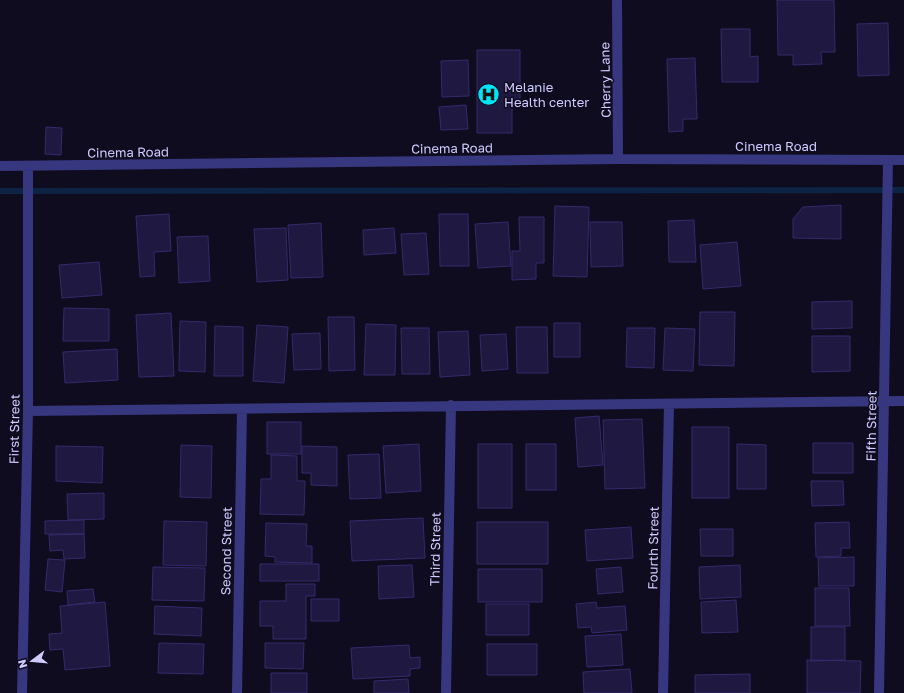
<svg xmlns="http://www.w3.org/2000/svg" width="904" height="693" viewBox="0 0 904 693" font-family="'Golos Text',sans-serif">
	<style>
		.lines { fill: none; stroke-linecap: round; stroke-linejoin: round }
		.stream { stroke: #0c2344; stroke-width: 6 }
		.building { fill: #1f1840; stroke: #352a6c }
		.street { stroke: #37377f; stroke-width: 10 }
		.labels { text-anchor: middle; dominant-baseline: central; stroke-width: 3; stroke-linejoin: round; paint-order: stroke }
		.street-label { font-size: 13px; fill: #cfcbff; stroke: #0f0c1f }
		.poi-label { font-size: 13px; fill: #cfcbff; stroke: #0f0c1f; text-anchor: start }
	</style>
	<rect width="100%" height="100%" fill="#0f0c1f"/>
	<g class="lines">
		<!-- stream -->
		<path class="stream" d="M0 191 904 190"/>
	</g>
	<!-- building -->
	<path class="building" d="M777 0H834L835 52H821L822 64 793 65V55H778Z
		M888 23 889 75 858 76 857 24Z
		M721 29H750V57L758 56V82H722Z
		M477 50H520V101L512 102V133H477Z
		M695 58 697 119H683V131L669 132 667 59Z
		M468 60 469 96 442 97 441 61Z
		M466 105 468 129 441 130 439 107Z
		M46 127 62 128 61 155 45 154Z
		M841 205V239L793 238V219L803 207Z
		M555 206 589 207 587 277 553 276Z
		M169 214 171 251 154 252 155 276 140 277 136 216Z
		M439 214H468L469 266H440Z
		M519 217H544V263H536V279L512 280V251H520Z
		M694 220 696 262H669L668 221Z
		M508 222 511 266 478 268 475 224Z
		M590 222H622L623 266 591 267Z
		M321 223 323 277 291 278 288 225Z
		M286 228 288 280 257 282 254 229Z
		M394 228 396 253 364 255 363 230Z
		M426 233 429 274 404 275 401 234Z
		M208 236 210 281 179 283 177 237Z
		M737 242 741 286 703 289 700 245Z
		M99 262 102 295 62 298 59 265Z
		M852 301V328L812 329V302Z
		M64 308 109 309V341H63Z
		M700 312H735L734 366 699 365Z
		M171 313 174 376 139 377 136 315Z
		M328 317H354L355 370 329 371Z
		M180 321 206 322 205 372 179 371Z
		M554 323H580V357H554Z
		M366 324 396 325 395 375H364Z
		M257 325 288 327 284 383 253 381Z
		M215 326 243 327V376H214Z
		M516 327H547L548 373H517Z
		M401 328H429L430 374H402Z
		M627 328H655L654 368 626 367Z
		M665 328 695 329 693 371 663 370Z
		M468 331 470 375 440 377 438 332Z
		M320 333 321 369 294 370 292 334Z
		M506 334 508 369 482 371 480 335Z
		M812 336H850V371L812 372Z
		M117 349 118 380 65 383 63 352Z
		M599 416 603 465 578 467 575 418Z
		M642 419 645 488 605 489 603 420Z
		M267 422H301V454H267Z
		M692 427H729V498H692Z
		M813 443H853V473H813Z
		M419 444 421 491 386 493 383 446Z
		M478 444H512V508H478Z
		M526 444H556V490H526Z
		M737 444 766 445V489H737Z
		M181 445 212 446 211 498 180 497Z
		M56 446 103 447 102 483 56 481Z
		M302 446 337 447V486L311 485V473H302Z
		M379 454 381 498 350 499 348 455Z
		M271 455 297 456V481H305L304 515 260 514 261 479H271Z
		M811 481H843L844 505 812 506Z
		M104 493V519L68 520 67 494Z
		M423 518 425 558 352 561 350 521Z
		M84 520V534H45V521Z
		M164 521 207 522 206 566 163 565Z
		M477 522H548V564H477Z
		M849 522 850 548H841V556L816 557 815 523Z
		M266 523 307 524 306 546H312V563L275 562V557L265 556Z
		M631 527 633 558 587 561 585 530Z
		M700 529H733V556H701Z
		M84 534 85 558 64 559 63 550 50 551 49 535Z
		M854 557V586H819L818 558Z
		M48 559 65 560 62 592 45 590Z
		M260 564H319V581H260Z
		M412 565 414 597 379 599 378 566Z
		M740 565 741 597 700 599 699 567Z
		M153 567 205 568 204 601 152 600Z
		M621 567 623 592 598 594 596 569Z
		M478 569H542V602H478Z
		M286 584H315V596H306V639H273V626H260V601H286Z
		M815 588H849L850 626H815Z
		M93 589 95 602 68 605 67 591Z
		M311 599H339V621H311Z
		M736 600 738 632 702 633 701 602Z
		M105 602 110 666 65 670 63 649 50 650 49 634 62 633 60 606Z
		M596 602 597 608 625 606 627 630 592 633 591 627 578 628 576 604Z
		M486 604H529V635H486Z
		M155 606 202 608 201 636 154 634Z
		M811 627H845V660L811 661Z
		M621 634 623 665 587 667 585 636Z
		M159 643 204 644 203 674 158 673Z
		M265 643H304L303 669 265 668Z
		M487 644H537V675H487Z
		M409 645 410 658 420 657V668L410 669V676L353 679 351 648Z
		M807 660 861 661 860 693H807Z
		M630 669 632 693H584L583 672Z
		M271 673H307V693H271Z
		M750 674V693H695V675Z
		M408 679 409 693H374V681Z"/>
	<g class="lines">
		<!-- street -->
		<path class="street" d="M617 0 618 159
			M0 166 618 159 904 160
			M28 411 904 401
			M22 693 28 411V166
			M237 693 242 409
			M446 693 451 405
			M663 693 669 404
			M879 693 888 160"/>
	</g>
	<!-- icons -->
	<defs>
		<symbol id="hospital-disc" viewBox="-11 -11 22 22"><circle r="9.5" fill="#00e4f6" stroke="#0f0c1f"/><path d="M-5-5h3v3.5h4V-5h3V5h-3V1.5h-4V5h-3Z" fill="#111"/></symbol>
	</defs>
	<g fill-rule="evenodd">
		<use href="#hospital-disc" x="476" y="82" width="25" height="25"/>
	</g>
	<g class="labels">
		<!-- street labels -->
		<g class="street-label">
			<text transform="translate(605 80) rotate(-91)">Cherry Lane</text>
			<text x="776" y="146">Cinema Road</text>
			<text transform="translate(452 148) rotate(-1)">Cinema Road</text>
			<text transform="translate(128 152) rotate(-1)">Cinema Road</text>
			<text transform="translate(871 426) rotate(-89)">Fifth Street</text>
			<text transform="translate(14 429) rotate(-89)">First Street</text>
			<text transform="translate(653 548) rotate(-89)">Fourth Street</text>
			<text transform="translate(435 549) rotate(-89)">Third Street</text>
			<text transform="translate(226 551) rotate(-89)">Second Street</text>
		</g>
		<!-- poi labels -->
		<g class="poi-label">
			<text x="504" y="87">Melanie<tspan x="504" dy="15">Health center</tspan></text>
		</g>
	</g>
	<!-- north arrow -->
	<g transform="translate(32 661) rotate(254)" stroke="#0f0c1f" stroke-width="3" paint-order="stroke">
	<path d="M0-3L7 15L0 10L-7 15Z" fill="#cfcbff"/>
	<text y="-6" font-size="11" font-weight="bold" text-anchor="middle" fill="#cfcbff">N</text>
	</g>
</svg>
